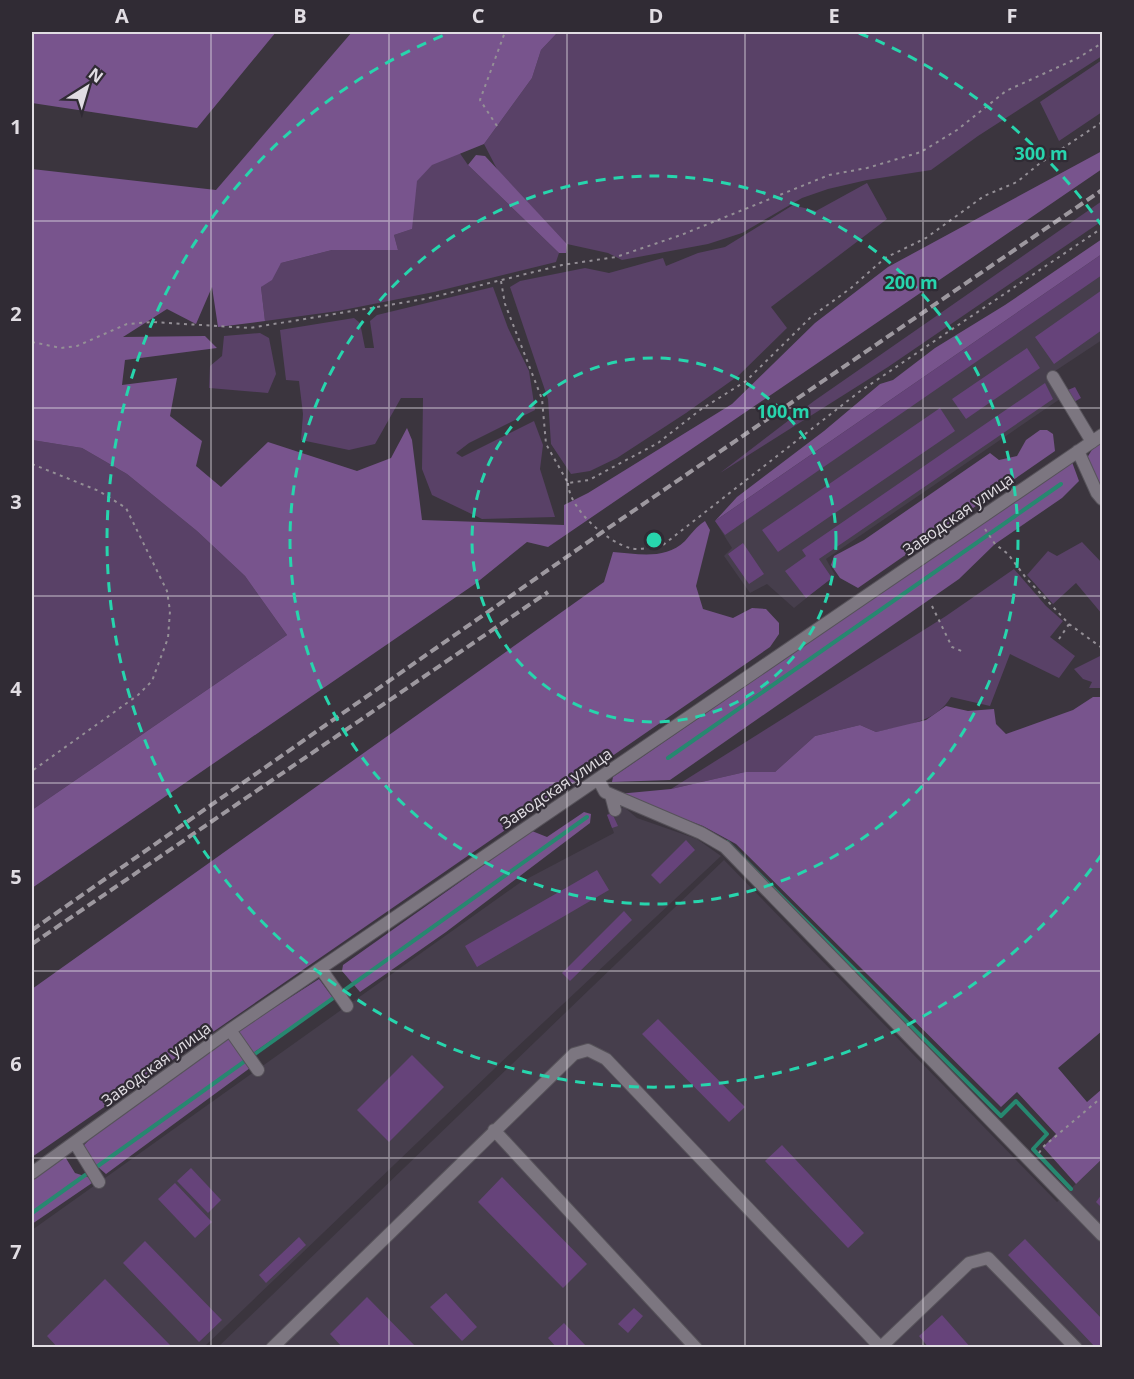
<svg xmlns="http://www.w3.org/2000/svg" width="1134" height="1379" viewBox="0 0 1134 1379" font-family="'Open Sans',sans-serif">
	<style>
		.built { fill: #463e4c }
		.green { fill: #594167 }
		.forest { fill: #78548d }
		.lines { fill: none; stroke-linecap: round; stroke-linejoin: round }
		.stream { stroke: #278870; stroke-width: 4 }
		.building { fill: #66437a }
		.minor-casing { stroke: #57535a; stroke-width: 14 }
		.path { stroke: #948f96; stroke-width: 2; stroke-dasharray: 3 4.5; stroke-linecap: butt }
		.minor { stroke: #7c7680; stroke-width: 12 }
		.rail { stroke: #9d989f; stroke-width: 4; stroke-dasharray: 9 4.5; stroke-linecap: butt }
		.grid { fill: none; stroke: #e1dde3; stroke-width: 1.5; stroke-opacity: 0.55 }
		.ring { fill: none; stroke: #27d5ad; stroke-width: 3; stroke-dasharray: 10 8 }
		.labels { text-anchor: middle; dominant-baseline: central; stroke-width: 4.5; stroke-linejoin: round; paint-order: stroke }
		.street-label { font-size: 16px; fill: #e1dde3; stroke: #302b34 }
		.centre { fill: #27d5ad; stroke: #302b34; stroke-width: 3 }
		.ring-label { font-size: 18px; text-anchor: middle; font-weight: bold; fill: #27d5ad; stroke: #302b34; stroke-width: 4.5; stroke-linejoin: round; paint-order: stroke }
		.neatline { fill: none; stroke: #e1dde3; stroke-width: 2 }
		.grid-label { font-size: 20px; text-anchor: middle; font-weight: bold; fill: #e1dde3 }
	</style>
	<rect width="100%" height="100%" fill="#3b353e"/>
	<!-- built -->
	<path class="built" d="M1102 253V340L1046 377 1060 399 826 559 835 575 794 608 767 584 750 593 724 556 732 548 715 521Z
		M624 807 637 818 697 839 721 856 514 1050 204 1347H32V1230L521 882 614 833 607 814Z
		M724 860 1057 1202 1102 1159V1347L217 1348Z"/>
	<!-- green -->
	<path class="green" d="M558 32H1102V56L978 136 931 170 867 180 828 189 802 198 742 233 708 244 622 260 608 253 567 244 498 171 484 144 532 78 541 50Z
		M1102 60V112L1059 141 1040 102Z
		M459 152 468 165 559 253 556 262 434 292 338 311 265 321 261 287 281 263 332 250H398L394 235 412 229 398 178Z
		M867 183 887 219 771 307 787 328 738 376 686 413 617 458 590 471 571 474 551 444 548 399 510 287 520 281 585 268 609 273 663 258 666 266 698 253 725 247 793 205 816 211Z
		M1102 201V221L888 367 720 473 814 401Z
		M493 287 508 328 529 371 535 410 469 443 456 453 462 457 534 421 543 445 540 469 555 517 482 519 432 495 422 469 423 398H401L375 444 349 450 301 440 303 414 299 381 286 380 280 330 354 318 360 323 365 348H374L370 321 377 315Z
		M260 333 269 338 276 374 268 393 209 388 210 366 222 356 224 336Z
		M32 440 82 448 127 474 197 531 245 576 287 635 32 810Z
		M1082 542 1102 563V614L1076 583 1053 604 1027 575 1048 551 1057 556Z
		M1014 569 1046 606 1063 621 1050 637 1075 656 1059 678 1010 654 990 706 951 697C936 723 902 726 876 732L860 725 815 736 775 772H745L671 789 946 616Z
		M1102 655V688H1089L1092 682 1083 679 1074 669Z"/>
	<!-- forest -->
	<path class="forest" d="M32 32H276L197 128 32 103Z
		M352 32H558L541 50 532 78 484 144 432 165 417 181 412 229 394 235 398 250H332L281 263 272 280 261 287 265 321 218 327 212 287 196 324 167 309 123 337 205 336 217 348 125 360 122 385 177 378 170 416 202 441 196 466 221 487 268 442 357 471 391 458 407 428 412 440 422 520 564 525V505L588 493 732 404 815 323 888 267 1102 151V169L548 547 527 542 475 584 32 888V810L287 635 245 576 197 531 127 474 82 448 32 440V169L216 190Z
		M476 155 485 156 567 244 566 253H559L468 165Z
		M1102 239V254L715 521 737 497 824 431 880 384 893 380 935 348 1005 305Z
		M1040 430H1047L1053 434 1055 451 858 588 840 578 831 565 834 556 864 540 990 453 999 460 1017 456 1026 440Z
		M1102 442V483L1098 486 1087 458 1093 448Z
		M1072 462 1079 481 1062 498 995 544 959 579 670 780 612 782 613 777Z
		M705 521 710 530 696 586 703 609 733 618 752 608 766 609 779 623V634L770 647 32 1157V989L604 582 613 552C639 554 665 560 685 541 692 533 696 527 705 521Z
		M1093 697H1102V1031L1058 1068 1087 1102 1102 1089V1159L1076 1184 1043 1147 1056 1134 1017 1092 1001 1107 736 844 703 826 618 794 671 789 745 772H775L815 736 860 725 876 732 926 720 946 706 968 711 994 709 996 724 1006 734 1073 710Z
		M584 812 591 814 590 823 446 932 360 992 342 971 343 965 532 831 547 837Z
		M319 979 333 998 253 1053 238 1031Z
		M226 1039 232 1040 250 1068 106 1174 91 1161 83 1146 92 1137Z
		M64 1155 75 1173 91 1178 92 1183 32 1224V1178Z"/>
	<g class="lines">
		<!-- stream -->
		<path class="stream" d="M668 758 1061 484
			M727 842 1001 1116 1016 1101 1047 1134 1033 1149 1071 1189
			M32 1213 587 817"/>
	</g>
	<!-- building -->
	<path class="building" d="M1102 254V275L725 535 715 521Z
		M1102 290V330L1054 364 1035 337Z
		M1027 348 1040 368 966 419 952 399Z
		M1045 383 1053 399 819 559 832 578 806 598 785 571 806 556 802 550Z
		M1075 387 1081 398 1074 402 1068 390Z
		M940 408 955 431 778 552 762 530Z
		M743 543 764 574 749 584 728 554Z
		M612 813 618 826 612 828 607 815Z
		M686 840 695 850 660 884 651 875Z
		M597 870 609 890 477 967 465 946Z
		M624 911 632 920 570 981 562 973Z
		M658 1019 745 1107 729 1122 642 1034Z
		M412 1055 444 1087 389 1142 357 1110Z
		M782 1145 864 1233 848 1248 765 1161Z
		M191 1168 221 1200 208 1213 177 1181Z
		M502 1177 587 1264 563 1288 478 1202Z
		M175 1183 212 1222 195 1238 158 1199Z
		M1102 1194V1208L1096 1202Z
		M299 1237 306 1245 266 1283 259 1275Z
		M1025 1239 1102 1319V1348H1096L1008 1255Z
		M145 1241 222 1320 199 1342 123 1263Z
		M105 1279 171 1346 169 1348H58L47 1336Z
		M446 1293 477 1327 462 1341 430 1307Z
		M367 1297 417 1348H343L330 1334Z
		M634 1308 643 1316 628 1333 618 1324Z
		M942 1315 971 1348H929L919 1336Z
		M564 1323 586 1346 585 1348H557L548 1338Z"/>
	<g class="lines">
		<defs>
			<path id="minor" d="M1053 377 1092 442
				M1078 451 1097 493 1102 499
				M598 779 605 792 701 833 725 847 1102 1235
				M611 795 615 810
				M321 969 347 1006
				M230 1030 258 1070
				M494 1130 696 1348
				M75 1143 99 1182
				M32 1173 230 1030 1102 435
				M272 1348 574 1054 588 1050 606 1059 881 1348
				M880 1348 969 1263 988 1258 1076 1348"/>
		</defs>
		<!-- minor casing -->
		<use href="#minor" class="minor-casing"/>
		<!-- path -->
		<path class="path" d="M497 126 480 100 505 32
			M501 281 505 304 542 399 546 444 568 483 589 480 658 443 700 410 746 381 811 317 851 288 885 258 926 238 984 196 1017 182 1039 164 1102 122
			M32 342 61 348 77 346 127 324 152 322 250 328 425 299 562 265 616 257 681 235 829 175 867 168 921 152 957 130 1006 91 1078 58 1102 43
			M32 464 99 491 126 508 167 591 170 611 168 638 152 681 138 695 32 771
			M568 483C569 509 607 542 630 548 639 551 654 546 663 545L859 392 1102 228
			M985 529 995 544 1008 554 1026 578 1069 624 1057 642
			M932 606 952 647 964 652
			M1069 624 1102 648
			M1039 1153 1043 1147 1102 1097"/>
		<!-- minor -->
		<use href="#minor" class="minor"/>
		<!-- rail -->
		<path class="rail" d="M32 930 601 533 1102 190
			M32 944 548 592"/>
	</g>
	<!-- grid -->
	<path class="grid" d="M211 32V1348M389 32V1348M567 32V1348M745 32V1348M923 32V1348M32 221H1102M32 408H1102M32 596H1102M32 783H1102M32 971H1102M32 1158H1102"/>
	<!-- distance rings -->
	<g class="ring">
		<circle cx="654" cy="540" r="182"/>
		<circle cx="654" cy="540" r="364"/>
		<path d="M1102 854A547 547 0 1 1 449 33M859 33A547 547 0 0 1 1102 226"/>
	</g>
	<g class="labels">
		<!-- street labels -->
		<g class="street-label">
			<text transform="translate(958 514) rotate(-35)">Заводская улица</text>
			<text transform="translate(556 788) rotate(-34)">Заводская улица</text>
			<text transform="translate(156 1064) rotate(-36)">Заводская улица</text>
		</g>
	</g>
	<circle cx="654" cy="540" r="9" class="centre"/>
	<g class="ring-label">
		<text x="1041" y="160">300 m</text>
		<text x="911" y="289">200 m</text>
		<text x="783" y="418">100 m</text>
	</g>
	<!-- border -->
	<rect width="1134" height="1379" fill="none" stroke="#302b34" stroke-width="66"/>
	<!-- north arrow -->
	<g transform="translate(87 87) rotate(37)" stroke="#302b34" stroke-width="4.5" paint-order="stroke">
	<path d="M0-4.5L10 22L0 15L-10 22Z" fill="#e1dde3"/>
	<text y="-9" font-size="16" font-weight="bold" text-anchor="middle" fill="#e1dde3">N</text>
	</g>
	<rect x="33" y="33" width="1068" height="1313" class="neatline"/>
	<g class="grid-label">
		<text x="122" y="23">A</text>
		<text x="300" y="23">B</text>
		<text x="478" y="23">C</text>
		<text x="656" y="23">D</text>
		<text x="834" y="23">E</text>
		<text x="1012" y="23">F</text>
		<text x="16" y="134">1</text>
		<text x="16" y="321">2</text>
		<text x="16" y="509">3</text>
		<text x="16" y="696">4</text>
		<text x="16" y="884">5</text>
		<text x="16" y="1071">6</text>
		<text x="16" y="1259">7</text>
	</g>
</svg>
